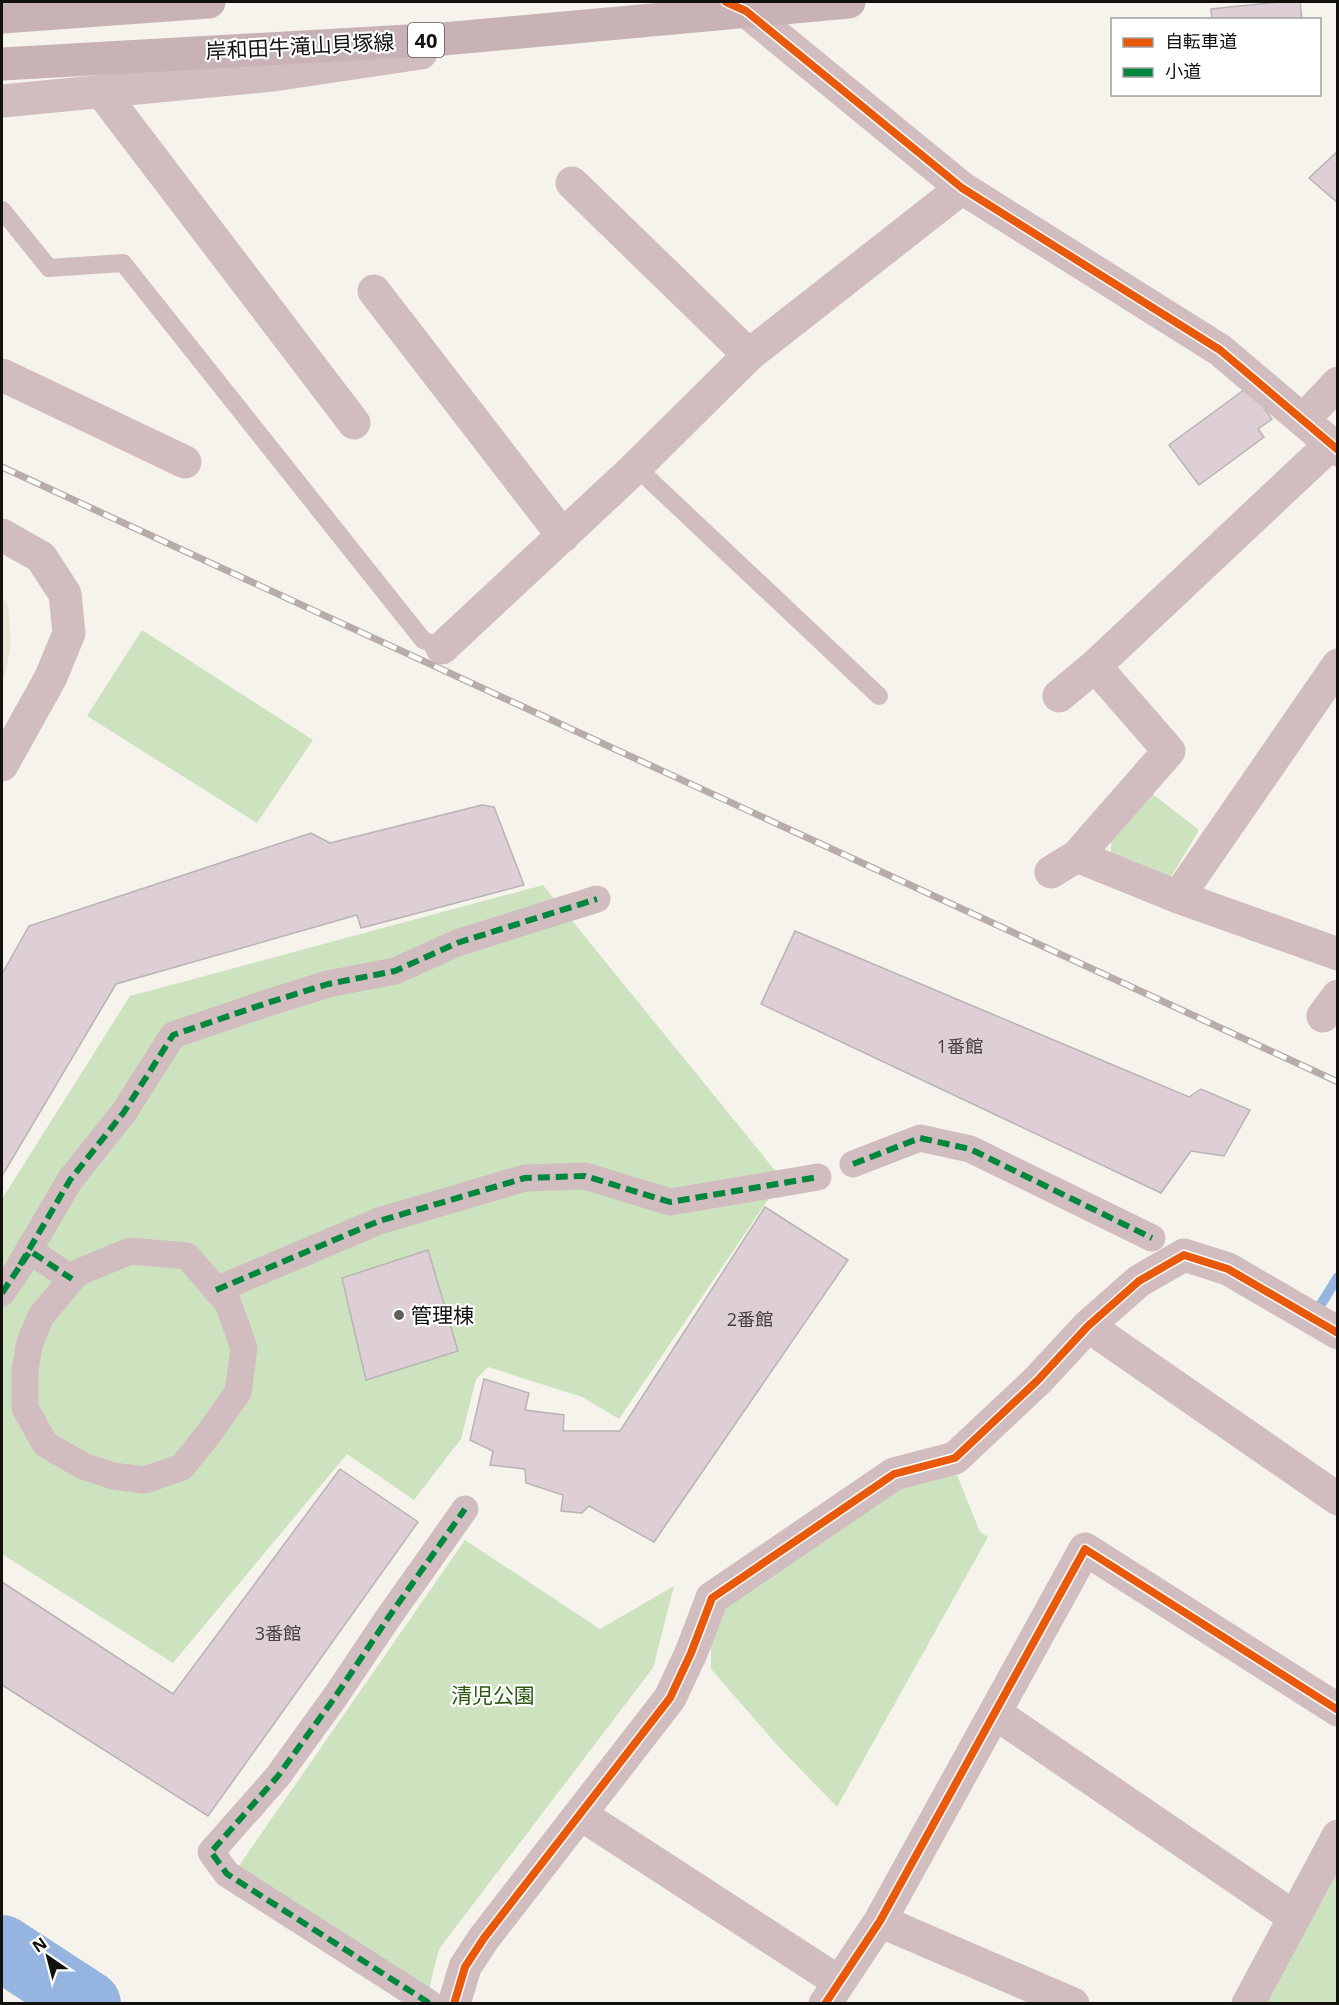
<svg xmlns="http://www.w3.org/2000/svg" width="1339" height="2005" viewBox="0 0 1339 2005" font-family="'Open Sans','Noto Sans JP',sans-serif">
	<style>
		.built { fill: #ece6d9 }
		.green { fill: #cde2bf }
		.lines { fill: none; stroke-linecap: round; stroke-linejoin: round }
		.stream { stroke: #95b4df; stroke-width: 10 }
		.river { stroke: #95b4df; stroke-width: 66 }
		.building { fill: #decfd7; stroke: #b8b4b3; stroke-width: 1.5 }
		.service { stroke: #d1bdbf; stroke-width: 18 }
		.pedestrian { stroke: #d1bdbf; stroke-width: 27 }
		.minor { stroke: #d1bdbf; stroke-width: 33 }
		.tertiary { stroke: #d1bdbf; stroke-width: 33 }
		.primary { stroke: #c8b2b5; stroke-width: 33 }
		.rail-casing { stroke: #b8acab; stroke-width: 7 }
		.rail { stroke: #fff; stroke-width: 4.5; stroke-dasharray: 14; stroke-linecap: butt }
		.quiet { stroke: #00873e; stroke-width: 6; stroke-dasharray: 12 6; stroke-linecap: butt }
		.cycleway-casing { stroke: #fff; stroke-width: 11 }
		.cycleway { stroke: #e8590c; stroke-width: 8 }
		.poi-dot { fill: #62605b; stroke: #fff; stroke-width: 2 }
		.labels { text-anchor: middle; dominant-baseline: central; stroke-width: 4.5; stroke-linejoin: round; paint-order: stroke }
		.number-label { font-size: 18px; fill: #454040 }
		.shield { fill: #fff; stroke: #595856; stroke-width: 1.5 }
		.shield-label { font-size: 20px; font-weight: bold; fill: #12110d }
		.street-label { font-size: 21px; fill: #12110d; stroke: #fff }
		.poi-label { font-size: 21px; fill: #12110d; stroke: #fff; text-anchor: start }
		.park-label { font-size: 21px; fill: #2c5812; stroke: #fff }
	</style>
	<rect width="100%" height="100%" fill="#f6f3ec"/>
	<!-- built -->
	<path class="built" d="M2 596 8 606 11 643 5 676 2 682Z"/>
	<!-- green -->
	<path class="green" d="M142 630 313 740 257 823 87 716Z
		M1150 792 1199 830 1171 877 1111 852V839Z
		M543 885 782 1179 619 1419 582 1397 488 1367 476 1379 461 1439 414 1500 347 1454 173 1663 2 1554V1199L130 996Z
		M957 1475 980 1532 988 1537 837 1807 778 1746 711 1669V1640L723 1604 901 1484Z
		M465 1540 600 1629 674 1586 653 1668 439 1949 428 1993 236 1870Z
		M1337 1856V2003H1265Z"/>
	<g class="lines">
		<!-- stream -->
		<path class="stream" d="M1318 1309 1338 1277"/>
		<!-- river -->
		<path class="river" d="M2 1948 88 2004"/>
	</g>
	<!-- building -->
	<path class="building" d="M1280 2H1300L1302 20H1212L1211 9Z
		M1338 151V203L1309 178Z
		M1248 387 1272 419 1258 429 1264 437 1199 485 1169 445Z
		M482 805 494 807 524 885 361 928 357 915 116 984 2 1176V974L29 926 311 833 330 843Z
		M795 931 1189 1097 1201 1089 1250 1110 1224 1156 1191 1151 1161 1193 761 1004Z
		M765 1207 848 1260 654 1542 589 1506 582 1513 561 1511 563 1495 526 1483 525 1469 490 1465 493 1451 470 1440 484 1379 529 1393 525 1410 564 1415 563 1431H620Z
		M428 1250 458 1351 366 1380 342 1278Z
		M340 1469 418 1522 208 1816 2 1685V1582L173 1694Z"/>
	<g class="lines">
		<!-- service -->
		<path class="service" d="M2 210 49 268 123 263 423 640 442 648
			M636 467 879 696"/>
		<!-- pedestrian -->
		<path class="pedestrian" d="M853 1164 920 1138 970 1149 1152 1238
			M130 1251 187 1256 228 1303 244 1348 238 1392 210 1432 182 1467 145 1480 113 1476 83 1466 45 1444 25 1408V1370L30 1342 41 1316 77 1273Z
			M20 1265 70 1180 124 1112 173 1035 267 1003 328 984 395 971 457 943 597 899
			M216 1290 379 1221 525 1178 585 1176 670 1202 818 1177
			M2 1293 30 1251 72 1279
			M429 2003 227 1874 211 1852 278 1776 335 1697 388 1618 465 1509"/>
		<!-- minor -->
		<path class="minor" d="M728 2 746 11 962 188 1220 350 1338 450
			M101 91 354 423
			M572 183 749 355
			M374 291 563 536
			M2 375 185 462
			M1303 420 1338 383
			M442 648 636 467 749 355 962 188
			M1059 696 1095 666 1331 444
			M1077 856 1178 897 1338 954
			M1051 872 1077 856 1169 751 1095 666
			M1178 897 1338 665
			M1323 1016 1338 996
			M1088 1326 1338 1499
			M995 1713 1294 1917
			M580 1814 839 1982
			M880 1921 1073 2004
			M454 2004 465 1967 484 1938 670 1698 691 1653 712 1598 894 1474 955 1458 1038 1380 1088 1326 1139 1281 1184 1255 1228 1269 1338 1333
			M825 2004 880 1921 1085 1549 1338 1710
			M1248 2004 1338 1836"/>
		<!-- tertiary -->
		<path class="tertiary" d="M2 101 273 75 421 53
			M2 535 41 557 65 594 69 633 51 677 2 765"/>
		<!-- primary -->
		<path class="primary" d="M2 17 209 2
			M2 64 443 39 849 2"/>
		<defs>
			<path id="rail" d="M2 467 1338 1082"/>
		</defs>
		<!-- rail casing -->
		<use href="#rail" class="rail-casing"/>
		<!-- rail -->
		<use href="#rail" class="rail"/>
		<!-- quiet -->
		<path class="quiet" d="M853 1164 920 1138 970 1149 1152 1238
			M20 1265 70 1180 124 1112 173 1035 267 1003 328 984 395 971 457 943 597 899
			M216 1290 379 1221 525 1178 585 1176 670 1202 818 1177
			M2 1293 30 1251 72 1279
			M429 2003 227 1874 211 1852 278 1776 335 1697 388 1618 465 1509"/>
		<defs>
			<path id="cycleway" d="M726 2 746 11 962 188 1220 350 1338 450
				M454 2004 465 1967 484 1938 670 1698 691 1653 712 1598 894 1474 955 1458 1038 1380 1088 1326 1139 1281 1184 1255 1228 1269 1338 1333
				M825 2004 880 1921 1085 1549 1338 1710"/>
		</defs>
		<!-- cycleway casing -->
		<use href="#cycleway" class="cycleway-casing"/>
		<!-- cycleway -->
		<use href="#cycleway" class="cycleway"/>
	</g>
	<!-- markers -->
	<circle class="poi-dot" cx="399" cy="1315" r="6"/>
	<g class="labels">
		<!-- number labels -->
		<g class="number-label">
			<text x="960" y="1046">1番館</text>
			<text x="750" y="1319">2番館</text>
			<text x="278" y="1633">3番館</text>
		</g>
		<!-- shield labels -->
		<rect class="shield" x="408" y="23" width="36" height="34" rx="4.5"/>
		<g class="shield-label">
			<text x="426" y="40">40</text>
		</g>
		<!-- street labels -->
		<g class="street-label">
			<text transform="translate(300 46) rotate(-3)">岸和田牛滝山貝塚線</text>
		</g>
		<!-- poi labels -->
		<g class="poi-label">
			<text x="411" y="1315">管理棟</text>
		</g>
		<!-- park labels -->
		<g class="park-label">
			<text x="493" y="1695">清児公園</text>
		</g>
	</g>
	<!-- border -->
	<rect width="1339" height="2005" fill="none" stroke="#12110d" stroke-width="6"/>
	<!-- legend -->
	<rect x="1111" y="18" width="210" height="78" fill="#ffffff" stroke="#a0a09e" stroke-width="1.5"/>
	<rect x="1123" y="38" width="30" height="9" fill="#e8590c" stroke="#a0a09e" stroke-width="1.5"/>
	<text x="1165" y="48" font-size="18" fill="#12110d">自転車道</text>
	<rect x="1123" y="68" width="30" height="9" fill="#00873e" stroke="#a0a09e" stroke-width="1.5"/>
	<text x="1165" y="78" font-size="18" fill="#12110d">小道</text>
	<!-- north arrow -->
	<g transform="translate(48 1957) rotate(325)" stroke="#ffffff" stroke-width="4.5" paint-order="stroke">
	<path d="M0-4.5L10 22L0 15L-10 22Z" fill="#12110d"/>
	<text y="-9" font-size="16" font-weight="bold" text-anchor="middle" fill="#12110d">N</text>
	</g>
</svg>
